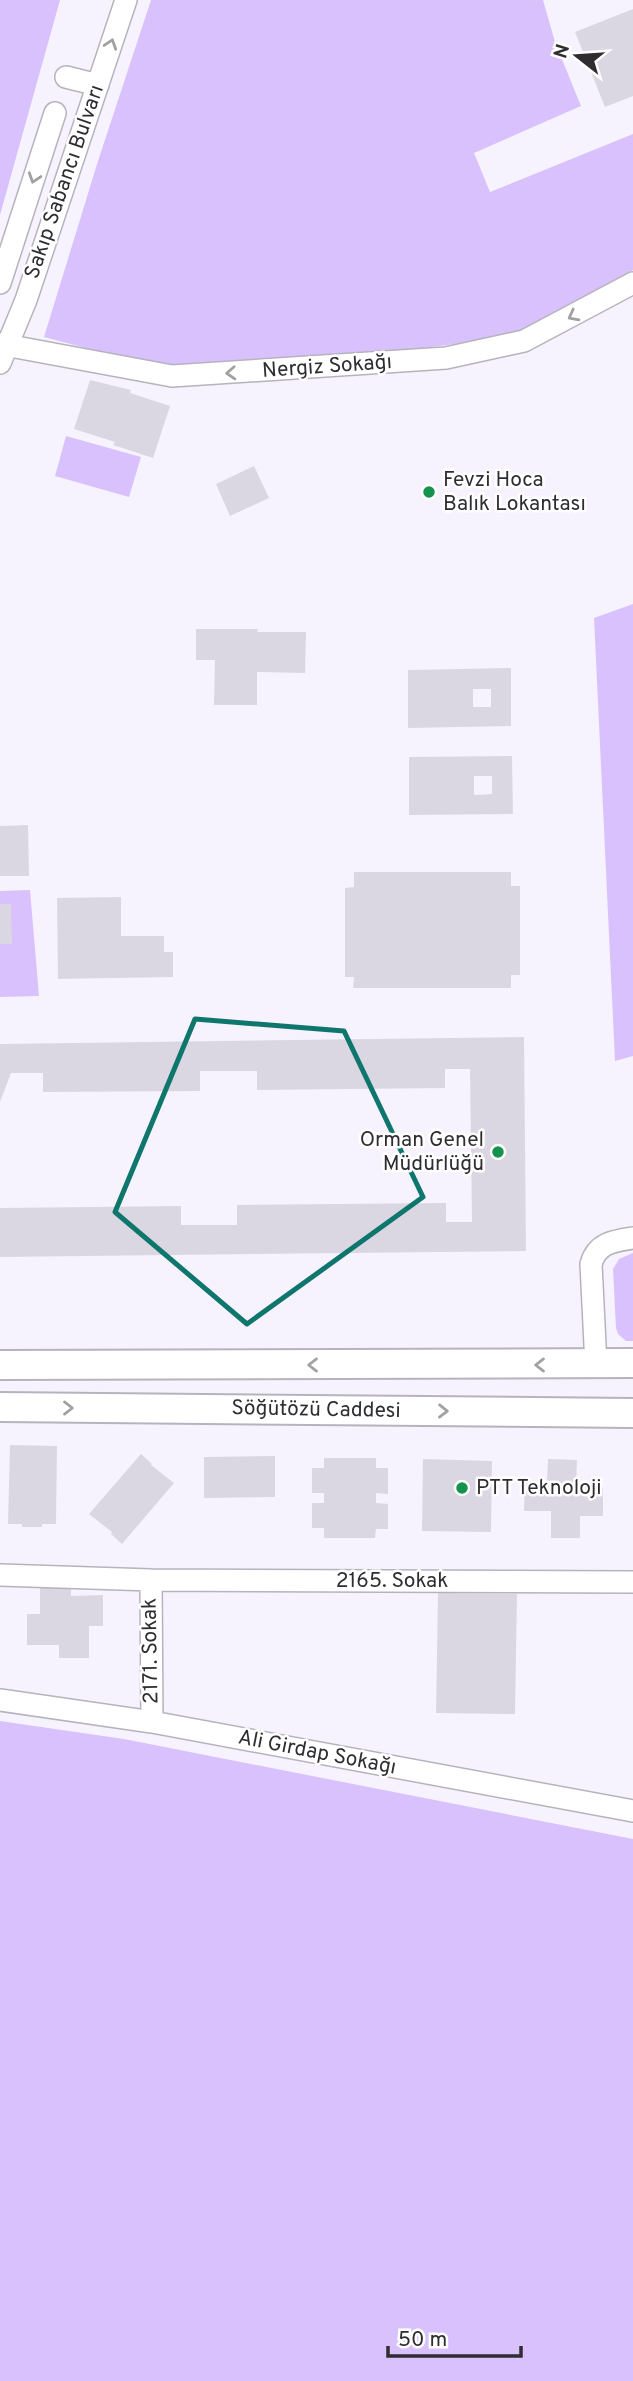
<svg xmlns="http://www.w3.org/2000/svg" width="633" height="2381" viewBox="0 0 633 2381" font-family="Overpass,sans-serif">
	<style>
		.green { fill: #d9c1fd }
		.building { fill: #dbd7e2; fill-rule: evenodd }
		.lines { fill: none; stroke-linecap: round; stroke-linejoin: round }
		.minor-casing { stroke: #b6b3bd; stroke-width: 24 }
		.major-casing { stroke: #b6b3bd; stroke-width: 32 }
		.minor { stroke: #fff; stroke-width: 21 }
		.major { stroke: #fff; stroke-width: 28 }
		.oneway { stroke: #a1a0a2 }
		.marked { fill: none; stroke: #0f766e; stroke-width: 5; stroke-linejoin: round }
		.poi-dot { fill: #16924f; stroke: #fff; stroke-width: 2.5 }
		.labels { text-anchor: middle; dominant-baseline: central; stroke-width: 5; stroke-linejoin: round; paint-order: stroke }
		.street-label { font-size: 21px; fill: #2f2d31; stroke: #fff }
		.poi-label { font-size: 21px; fill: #2f2d31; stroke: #fff; text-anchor: start }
	</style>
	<rect width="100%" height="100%" fill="#f7f3fe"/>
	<!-- green -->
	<path class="green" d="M0 0H60L0 215Z
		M151 0H543L555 42 581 106 474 153 490 192 633 134V270L608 286 538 325 504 338 317 361 176 369 131 360 44 337 98 161Z
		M66 436 141 457 129 497 55 476Z
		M633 604V1056L615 1061 594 618Z
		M30 890 39 996 0 997V891Z
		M633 1253V1341H626L618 1334 616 1328 613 1269 619 1259Z
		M0 1721 124 1739 633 1839V2381H0Z"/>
	<!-- building -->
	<path class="building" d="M633 9V96L605 107 575 32Z
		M90 380 131 390 130 393 170 406 153 458 113 445 115 442 74 429Z
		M254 466 269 498 230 516 216 484Z
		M196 629H258L257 632H306L305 673 257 672V705H214L215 660H196Z
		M511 668V726L408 728V670ZM473 689H491V707H473Z
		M512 756 513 814 409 815V757ZM474 776H492V794L474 795Z
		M28 825 29 876H0V826Z
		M354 872H511V886H520V975H511V988H353L354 977H345V888L354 887Z
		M121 897V936H164V952H173V977L58 979 57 898Z
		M0 904H11L12 944H0Z
		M524 1037 526 1251 0 1257V1208L181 1206V1225H237V1205L446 1203V1222H472L470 1069H445V1088L257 1090V1071H200V1091L43 1092V1073H11L0 1102V1044Z
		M10 1445 57 1446 56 1524H42V1527H22V1524H8Z
		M141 1454 152 1464 151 1465 174 1483 122 1544 111 1534 112 1532 89 1514Z
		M275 1456V1497L204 1498V1457Z
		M324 1458H376V1468H388V1494L376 1493V1503L388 1504V1529H376L375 1538H324V1528H312V1503H324V1493H312V1468H324Z
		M423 1459 492 1461 491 1532 422 1531Z
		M548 1459 577 1460 576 1487H603V1516H580V1538H551V1511H524L525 1481 547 1482Z
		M71 1582V1596L103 1595V1626H89V1658H59V1645H27V1614H40V1583Z
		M438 1593 517 1594 515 1714 436 1713Z"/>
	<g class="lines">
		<defs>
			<path id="minor" d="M66 77 98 85
				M0 283 55 113
				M0 344 172 376 446 358 524 341 633 283
				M0 363 26 300 126 0
				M596 1365 591 1264C597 1243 613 1241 633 1238
				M0 1575 151 1580 633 1582
				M151 1580 152 1722
				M0 1700 152 1722 633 1811"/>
			<path id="major" d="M0 1365 633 1363
				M0 1407 633 1413"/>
		</defs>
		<!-- minor casing -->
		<use href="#minor" class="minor-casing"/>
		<!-- major casing -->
		<use href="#major" class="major-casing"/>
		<!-- minor -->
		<use href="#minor" class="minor"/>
		<!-- major -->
		<use href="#major" class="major"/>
	</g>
	<!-- one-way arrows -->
	<defs><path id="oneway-chevron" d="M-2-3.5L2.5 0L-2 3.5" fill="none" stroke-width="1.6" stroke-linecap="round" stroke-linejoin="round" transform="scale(1.75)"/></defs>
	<g class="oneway">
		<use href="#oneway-chevron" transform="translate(111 44) rotate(-72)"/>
		<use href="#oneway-chevron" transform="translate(34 178) rotate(108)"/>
		<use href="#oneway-chevron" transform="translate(573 316) rotate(152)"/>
		<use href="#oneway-chevron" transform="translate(231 373) rotate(177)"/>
		<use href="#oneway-chevron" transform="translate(313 1365) rotate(180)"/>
		<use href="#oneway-chevron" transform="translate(540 1365) rotate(180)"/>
		<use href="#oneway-chevron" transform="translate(68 1408)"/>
		<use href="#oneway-chevron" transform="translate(443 1411) rotate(1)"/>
	</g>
	<!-- marked area -->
	<path class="marked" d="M195 1019 344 1031 423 1197 247 1324 115 1212Z"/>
	<!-- markers -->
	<g class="poi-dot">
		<circle cx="429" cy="492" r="7"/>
		<circle cx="498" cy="1152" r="7"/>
		<circle cx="462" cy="1488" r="7"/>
	</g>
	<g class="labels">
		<!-- street labels -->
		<g class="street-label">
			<text transform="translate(65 182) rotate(-71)">Sakıp Sabancı Bulvarı</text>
			<text transform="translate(327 367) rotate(-4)">Nergiz Sokağı</text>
			<text transform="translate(316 1410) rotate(1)">Söğütözü Caddesi</text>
			<text x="392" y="1581">2165. Sokak</text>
			<text transform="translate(151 1651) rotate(-91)">2171. Sokak</text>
			<text transform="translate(317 1753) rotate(11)">Ali Girdap Sokağı</text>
		</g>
		<!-- poi labels -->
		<g class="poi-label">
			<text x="443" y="480">Fevzi Hoca<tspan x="443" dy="24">Balık Lokantası</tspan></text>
			<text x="484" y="1140" text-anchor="end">Orman Genel<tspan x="484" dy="24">Müdürlüğü</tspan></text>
			<text x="476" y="1488">PTT Teknoloji</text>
		</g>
	</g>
	<!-- north arrow -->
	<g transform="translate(577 56) rotate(287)" stroke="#ffffff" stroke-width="5" paint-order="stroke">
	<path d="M0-5L12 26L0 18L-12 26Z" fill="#2f2d31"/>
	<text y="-10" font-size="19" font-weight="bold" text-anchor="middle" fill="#2f2d31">N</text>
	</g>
	<!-- scale -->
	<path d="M388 2346v10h133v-10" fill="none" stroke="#2f2d31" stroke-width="3.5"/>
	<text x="398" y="2346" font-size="21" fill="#2f2d31" stroke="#ffffff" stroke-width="5" paint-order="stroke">50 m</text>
</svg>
